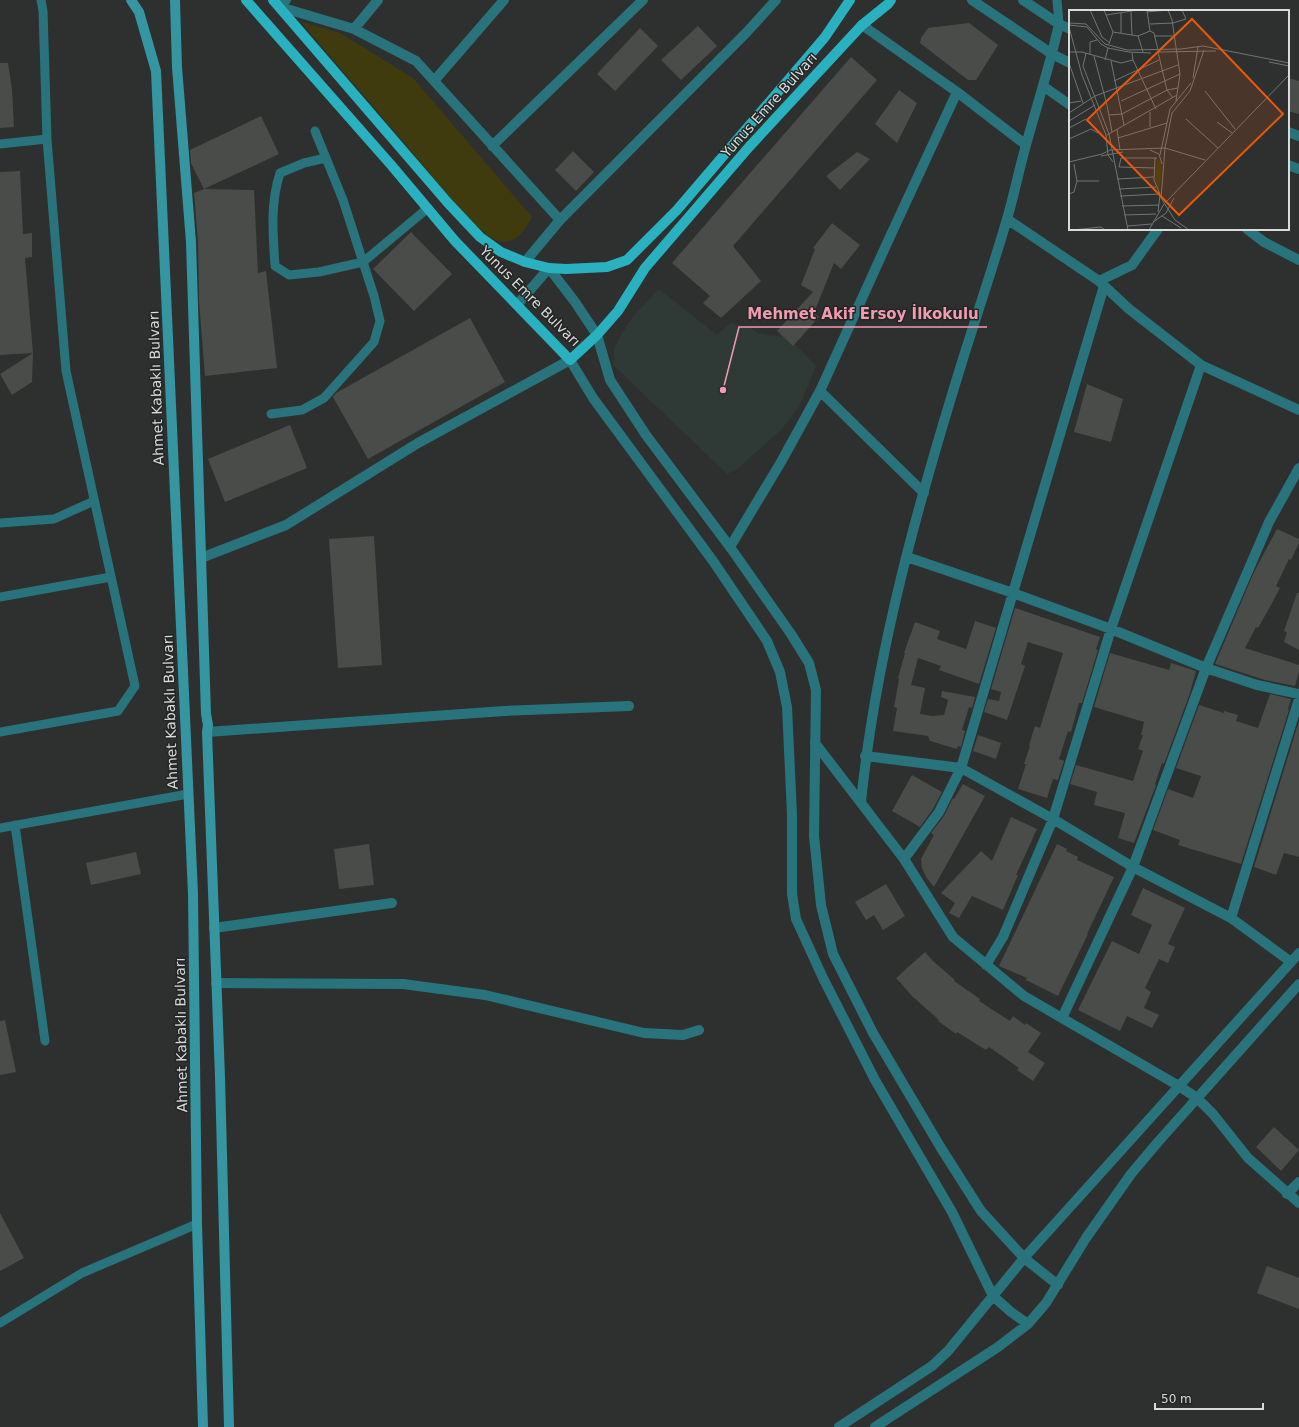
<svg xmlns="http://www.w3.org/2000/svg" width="1299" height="1427" viewBox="0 0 1299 1427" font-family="'DejaVu Sans',sans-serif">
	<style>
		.built { fill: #2f3a36 }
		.green { fill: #3f3b0f }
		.building { fill: #494c49 }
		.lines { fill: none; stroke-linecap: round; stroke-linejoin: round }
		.service { stroke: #28737c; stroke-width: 9 }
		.minor { stroke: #28737c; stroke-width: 10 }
		.tertiary { stroke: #28737c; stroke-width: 10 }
		.secondary { stroke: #3595a0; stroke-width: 10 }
		.primary { stroke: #29b1bf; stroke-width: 10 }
		.labels { text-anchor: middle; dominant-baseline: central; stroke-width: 3; stroke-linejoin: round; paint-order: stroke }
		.street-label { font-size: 14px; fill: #d9dbda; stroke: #232625 }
		.inset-road { fill: none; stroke: #727473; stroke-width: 1 }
		.view { fill: #e8590c; fill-opacity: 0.15; stroke: #e8590c; stroke-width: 2 }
		.inset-edge { fill: none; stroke: #d9dbda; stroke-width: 2 }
		.leader { fill: none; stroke: #f29aaf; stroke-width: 1.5 }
		.callout-dot { fill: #f29aaf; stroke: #232625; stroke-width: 1.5 }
		.callout-label { font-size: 15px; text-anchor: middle; font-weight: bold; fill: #f29aaf; stroke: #232625; stroke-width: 3; stroke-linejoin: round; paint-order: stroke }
	</style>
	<rect width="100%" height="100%" fill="#2d302f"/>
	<!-- built -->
	<path class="built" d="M659 289 717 335 730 323 749 327 757 333 767 335 788 337 816 366 799 407 781 430 737 469 727 474 613 365 614 350 621 335 634 315Z"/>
	<!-- green -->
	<path class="green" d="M301 22 340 33 413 78 532 217C525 230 516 245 498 241 479 236 421 163 406 145 371 104 336 63 301 22Z"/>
	<!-- building -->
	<path class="building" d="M969 23 998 45 976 80H968L920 43 921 38 928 28Z
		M698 26 717 46 681 80 661 60Z
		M640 28 658 46 615 91 597 74Z
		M851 57 877 80 733 246 761 281 721 318 703 303 710 296 672 263Z
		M0 63H8L12 89 14 127 0 128Z
		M1288 78 1299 81V114L1288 111Z
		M899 90 917 103 897 143 875 124Z
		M261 116 279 154 204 189 191 163 190 150Z
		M573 151 594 172 576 191 555 170Z
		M857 152 870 159 840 190 826 176Z
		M20 171 23 234 32 233V257L25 258 33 353 0 355V172Z
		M204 189 254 190 258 273 266 271 277 368 205 376 199 301 198 242 194 193Z
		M832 223 860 245 841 269 834 263 814 313 819 317 793 346 777 331 813 292 801 285 815 249 813 248Z
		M411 232 452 274 414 311 373 269Z
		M470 318 505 382 368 459 333 397 336 393Z
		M33 353 32 382 12 395 0 374Z
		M1087 384 1123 399 1111 442 1074 432Z
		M290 425 307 468 225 502 208 459Z
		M1277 529 1299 539V543L1291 560 1289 559 1276 586 1280 588 1271 605 1258 628 1256 627 1245 648 1299 665V672L1295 686 1265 680 1215 664 1254 572Z
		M374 536 382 665 338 668 329 539Z
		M1297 593H1299V650L1284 642 1287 632 1284 631Z
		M1015 608 1100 637 1096 649 1098 650 1082 703H1079L1071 732 1068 731 1059 759 1064 761 1058 780 1053 779 1047 798 1018 789 1026 764H1024L1030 746 1029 745 1035 726 1040 728 1063 653 1028 642 1021 664 1025 666 1007 720 984 712 988 699 999 701 1001 692 991 689Z
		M975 621 996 628 979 684 939 670 941 666 918 658 911 685 925 688 920 714 932 716 944 715 948 700 941 697 942 691 975 697 972 708 969 707 962 730 965 731 961 747 958 746 957 749 930 741 928 736 893 731 897 708 894 707 899 679 898 678 905 653H904L915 622 940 631 937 639 966 649Z
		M1110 653 1169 670 1171 663 1196 671 1190 693 1164 764 1162 763 1155 784 1156 785 1134 843 1118 838 1125 813 1094 805 1097 792 1070 784 1076 765 1133 781 1143 751 1138 749 1143 735H1141L1144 722 1094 707Z
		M1270 694 1291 699 1288 709 1289 710 1241 864 1178 845 1180 840 1153 830 1168 789 1193 798 1201 776 1176 768 1199 705 1224 713V711L1238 715 1236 721 1258 728Z
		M1299 721V857L1284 853 1276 875 1254 867Z
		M978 735 1001 743 996 759 973 751Z
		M912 775 942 792 933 809 920 827 892 811Z
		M963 784 985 796 934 887 926 877 922 868 921 859 934 835 931 833 944 816 953 798 954 799Z
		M1011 817 1037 829 1016 875H1018L1003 910 972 896 959 918 949 913 955 903 941 893 981 851 992 861Z
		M369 844 374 885 339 889 334 849Z
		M1057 844 1067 849 1066 851 1078 857 1077 860 1114 877 1087 934H1088L1058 996 1026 980 1027 978 999 966Z
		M136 852 141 874 91 885 86 863Z
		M886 884 905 916 883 930 874 915 866 920 855 902Z
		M1143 888 1185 908 1168 944 1175 947 1168 963 1159 959 1145 988 1151 992 1144 1008 1159 1015 1152 1028 1127 1016 1120 1031 1078 1010 1112 941 1139 954 1152 925 1131 915Z
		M925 952 934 962 955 980 954 981 980 999 979 1001 1010 1021 1013 1016 1025 1025 1026 1023 1041 1033 1028 1052 1045 1063 1033 1081 1017 1070 1019 1068 989 1047 986 1050 957 1032 956 1034 938 1021 939 1020 912 996 896 978Z
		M5 1020 16 1072 0 1075V1021Z
		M1274 1127 1299 1150 1281 1171 1256 1147Z
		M0 1213 24 1258 0 1271Z
		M1267 1266 1299 1278V1309L1257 1293Z"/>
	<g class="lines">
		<!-- service -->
		<path class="service" d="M41 0 43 11 47 139
			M1057 0 1059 24
			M0 144 47 139 66 371 135 686 118 711 0 732
			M326 158 304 163 280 173C270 203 273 235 275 266L289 275 319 272 363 262 428 208
			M271 414 302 410 324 398 374 342 380 321 374 296 343 200 315 131
			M0 523 54 519 94 501
			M0 597 111 577
			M15 825 45 1041
			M0 828 188 794
			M0 1323 82 1273 197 1224"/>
		<!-- minor -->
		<path class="minor" d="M286 0 280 7 354 29 416 61 560 220
			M862 25 957 92 1026 145
			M354 29 378 0
			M434 81 504 0
			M1043 86 1070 105
			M492 146 643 0
			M1007 219 1099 281 1129 309 1201 365 1299 410
			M1247 229 1264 242 1299 260
			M525 262 560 220 746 33 776 0
			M1099 281 1132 265 1158 229
			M820 391 924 493
			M730 547 781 462 820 391 888 241 957 92
			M907 557 1013 593 1111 629 1206 668 1257 685 1299 694
			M201 558 286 525 418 443 570 360
			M207 732 504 711 629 706
			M815 743 904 859 953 937 1024 996 1179 1086 1197 1098 1213 1114 1248 1158 1299 1203
			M865 756 961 768 1053 819 1133 867 1231 918 1291 962
			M861 802C876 653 918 504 962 362 977 314 993 267 1007 219 1014 195 1019 170 1026 145 1037 105 1050 65 1059 24
			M904 859 939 812 961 768 1104 286
			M1231 918 1299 699
			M214 928 392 903
			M986 965 1003 937 1053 819 1111 629 1201 365
			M216 983 403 984 485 995 644 1033 683 1035 699 1030
			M1062 1018 1133 867 1206 668 1269 522 1299 468
			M1287 1194 1299 1182"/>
		<!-- tertiary -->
		<path class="tertiary" d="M972 0 1052 54 1070 63
			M1023 0 1059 24 1070 29
			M1288 132 1299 136
			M1288 165 1299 169
			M517 305 549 268 575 302 597 335 610 380 646 435 730 547 791 634 809 663 816 690 814 836 821 905 833 954 873 1033 941 1148 981 1211 1024 1258 1058 1285
			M570 360 593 398 713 561 767 641 780 672 787 707 792 814V894L796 919 823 978 875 1080 952 1212 993 1296 1011 1312 1028 1324
			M839 1427 932 1366 948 1351 1024 1258 1299 953
			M875 1427 998 1347 1028 1324 1046 1303 1086 1238 1131 1174 1158 1142 1299 984"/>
		<!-- secondary -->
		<path class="secondary" d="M131 0 139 12 156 71 193 894 197 1224 203 1427
			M175 0 177 67 191 242 206 714 208 725 207 732 220 1077 229 1427"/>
		<!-- primary -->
		<path class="primary" d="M246 0 392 166 455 241 570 360 597 335 618 311 645 268 749 147 862 25 888 4 891 0
			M273 0 448 203 480 237 501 252 525 262 549 268 566 269 607 267 627 260 677 210 825 37 850 0"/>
	</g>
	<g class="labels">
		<!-- street labels -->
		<g class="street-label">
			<text transform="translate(769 105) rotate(-48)">Yunus Emre Bulvarı</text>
			<text transform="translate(530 296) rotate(45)">Yunus Emre Bulvarı</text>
			<text transform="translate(156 388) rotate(-92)">Ahmet Kabaklı Bulvarı</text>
			<text transform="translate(170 712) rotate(-92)">Ahmet Kabaklı Bulvarı</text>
			<text transform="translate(181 1035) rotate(-91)">Ahmet Kabaklı Bulvarı</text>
		</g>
	</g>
	<!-- overview -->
	<g transform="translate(1069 10)">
		<rect width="220" height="220" fill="#2d302f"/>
		<path d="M88 150 92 151 93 158 90 181 86 169Z" fill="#3f3b0f"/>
		<path class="inset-road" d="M21 0 33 27 41 33M35 0 44 22 69 26 81 21 78 1M62 2 63 25M78 2 99 0 103 10 111 64 107 91M52 3V23M37 5 69 0M0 13 17 14 36 34 58 40 112 39 134 36 220 53M81 14 104 13 117 9 113 0M0 15 18 17 32 34 39 38 60 42 82 43M0 17 13 65 37 125 39 145 44 152M81 21 85 23 89 40M69 26 74 42M85 26H106M40 34 44 22M135 40 121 81 103 103 96 138 136 150M0 42H13L52 53 64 50M89 42 147 41M89 42 98 80 104 88M17 43 14 56 40 124 59 220M63 43 64 50 87 99M21 45V32L28 30M25 46 38 95 43 122M36 50 39 38M42 51 55 115M200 52 220 56M0 53 14 93M124 68 129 37M45 71 90 50M136 81 166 119M52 91 111 64M0 93 12 91M0 103 26 86 109 55M53 104 98 80 109 78M40 105 53 104M117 109 149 138M0 111 26 95M148 112 163 123M81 117V102M0 118 17 109M48 119 51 140M38 125 108 85M49 128 98 113M0 129 22 119 29 123M81 140 90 144 93 154M91 145 101 99 122 73M32 146 54 142M0 152 33 144 41 140 96 138 92 188 106 210 120 220M5 154 8 171H30M50 157 52 148H88M50 157 86 158M48 169 85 167M50 179 87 177M0 184 5 182 8 171M51 186 91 184 85 170 86 148M53 196 90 195M89 202 91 185M55 205 87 204M93 206 112 218M84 212 97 203 105 188M58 216 83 214M4 220 32 217 36 220M80 220 95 194 220 65"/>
		<path class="view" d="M123 9 214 104 110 205 18 110Z"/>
		<rect width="220" height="220" class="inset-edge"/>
	</g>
	<!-- callouts -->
	<path class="leader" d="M723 390L739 327H987"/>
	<circle class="callout-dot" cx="723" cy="390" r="4"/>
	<g class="callout-label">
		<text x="863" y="319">Mehmet Akif Ersoy İlkokulu</text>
	</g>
	<!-- scale -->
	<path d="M1155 1403v6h108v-6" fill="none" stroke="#d9dbda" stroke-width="2"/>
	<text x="1161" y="1403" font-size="12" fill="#d9dbda" stroke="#232625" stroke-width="3" paint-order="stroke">50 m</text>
</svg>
